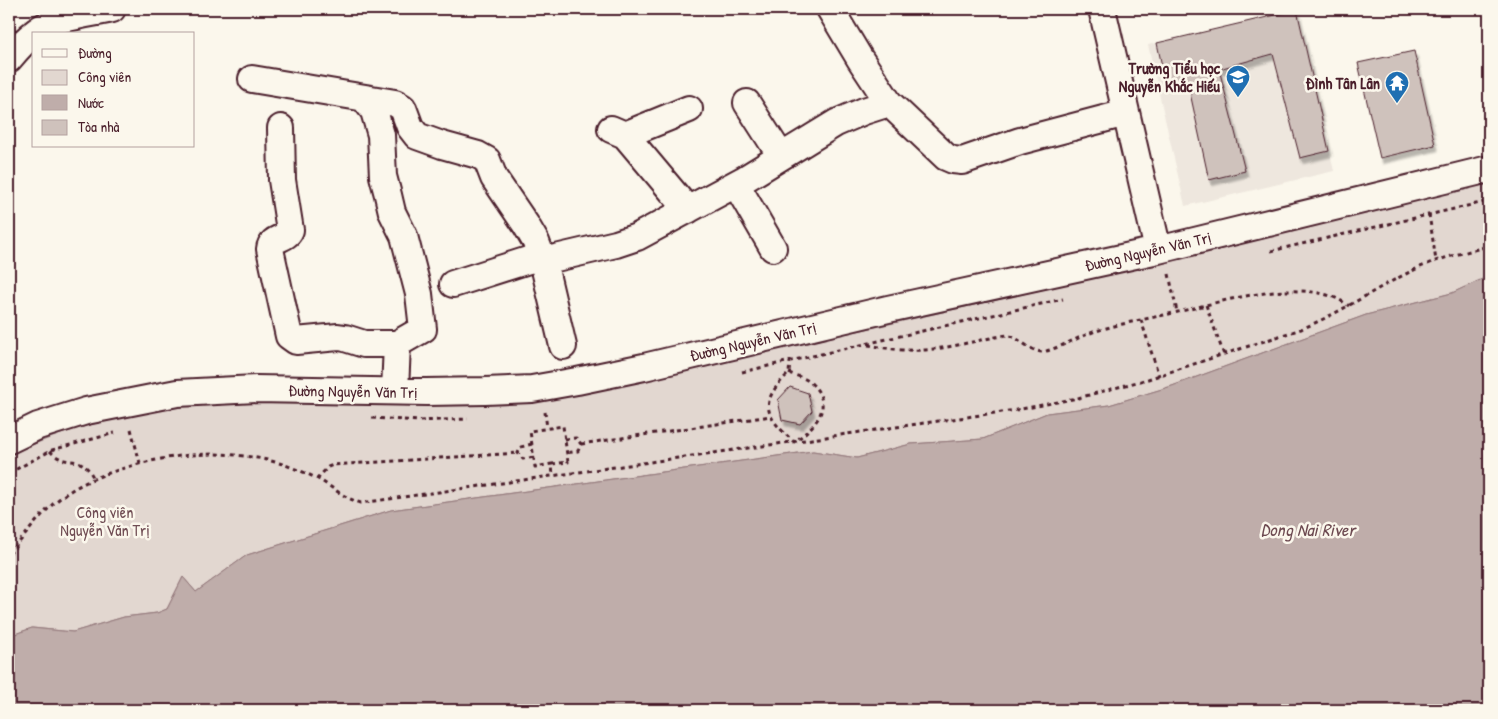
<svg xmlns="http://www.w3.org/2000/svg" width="1498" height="719" viewBox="0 0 1498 719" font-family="'Patrick Hand',sans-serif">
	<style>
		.built { fill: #eee7de }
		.green { fill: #e2d7d0; stroke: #967b7e }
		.water { fill: #bfadaa; stroke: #907477 }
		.building { fill: #cfc2bc; stroke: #4a1f2b; filter: url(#shadow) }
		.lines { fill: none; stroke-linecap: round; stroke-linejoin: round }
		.minor-casing { stroke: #4a1f2b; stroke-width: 30 }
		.path { stroke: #4a1f2b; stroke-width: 3; stroke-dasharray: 4 4; stroke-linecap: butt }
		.minor { stroke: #fbf7ec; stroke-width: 26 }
		.labels { text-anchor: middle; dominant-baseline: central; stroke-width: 5; stroke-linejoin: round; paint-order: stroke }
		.poi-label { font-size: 16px; font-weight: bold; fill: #4a1f2b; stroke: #fbf7ec; text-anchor: end }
		.street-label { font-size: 16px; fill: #4a1f2b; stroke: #fbf7ec }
		.park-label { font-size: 16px; fill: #704d54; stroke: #fbf7ec }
		.water-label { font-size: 18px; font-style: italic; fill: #6d4a51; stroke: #fbf7ec }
	</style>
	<defs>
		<filter id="shadow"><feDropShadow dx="3" dy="5.5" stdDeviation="1" flood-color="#0004"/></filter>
	</defs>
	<rect width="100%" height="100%" fill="#fbf7ec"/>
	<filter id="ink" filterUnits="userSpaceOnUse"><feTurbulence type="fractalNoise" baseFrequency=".02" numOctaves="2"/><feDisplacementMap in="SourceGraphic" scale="10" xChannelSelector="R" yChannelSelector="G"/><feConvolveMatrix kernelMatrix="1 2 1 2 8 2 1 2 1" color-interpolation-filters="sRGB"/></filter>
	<g filter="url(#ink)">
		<!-- built -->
		<path class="built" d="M1297 10 1334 171 1185 206 1148 45Z"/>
		<!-- green -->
		<path class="green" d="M1489 183V276L1452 293 1366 315 1172 386 1109 405 1047 413 983 439 911 444 857 458 813 451 391 510 247 555 196 592 183 577 167 609 157 613 124 617 73 632 32 628 9 636V455C54 434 100 420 149 412 160 410 172 407 183 406 313 395 443 417 572 395L1090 279Z"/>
		<!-- water -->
		<path class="water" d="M1489 276V710H9V636L32 628 73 632 124 617 157 613 167 609 183 577 196 592 247 555 391 510 813 451 857 458 911 444 983 439 1047 413 1109 405 1172 386 1366 315 1452 293Z"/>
		<!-- building -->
		<path class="building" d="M1297 10 1329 151 1300 158 1273 54 1219 69 1245 171 1209 180 1187 79 1166 85 1157 43Z
			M1414 51 1435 145 1380 158 1358 63Z
			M790 387 808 393 812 411 800 424 782 420 778 400Z"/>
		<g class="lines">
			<defs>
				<path id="minor" d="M830 9 860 59 889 103
					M1102 9 1158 250
					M9 59C17 49 26 39 37 31 55 17 90 14 112 9
					M252 79 395 103 403 108 410 127 417 136 442 145 478 155 487 160 494 178 526 225 536 242 543 261
					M364 98 374 111 381 135 383 176 388 195 392 212 404 236 419 294 423 329 397 344
					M747 103 781 156
					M281 128 282 180 290 230C286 240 271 237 270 249L289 336 296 341 338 337 345 338 364 344H397L395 391
					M611 129 625 135 688 210
					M625 135 689 109
					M736 184 773 248
					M453 284 541 256
					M563 346 543 261 616 244 637 237 743 180 836 123 864 111 889 103 946 157 953 160 962 161 1020 141 1126 113
					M9 440 38 426 86 411 177 393 256 389 427 392 485 391 532 389 577 381 644 367 888 309 1158 250 1489 169"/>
			</defs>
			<!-- minor casing -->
			<use href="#minor" class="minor-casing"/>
			<!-- path -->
			<path class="path" d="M1429 214 1436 261
				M1271 251 1489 201
				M1169 274 1177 312
				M1206 305 1224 355
				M1141 320 1159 376
				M868 345C881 347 894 350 907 350 941 352 974 340 1007 335 1021 338 1028 351 1043 352 1062 347 1078 337 1096 331 1123 323 1151 318 1178 312 1224 301 1309 274 1349 306
				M742 372 1063 299
				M789 373C796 376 806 378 811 383 836 407 814 427 794 442 764 415 758 403 789 373L790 362
				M545 412 547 428
				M372 418 418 421 468 419
				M131 429 140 463
				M565 439 576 438 581 444 578 451 566 453
				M532 444 521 447 518 453 523 459 534 457
				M581 444 771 416
				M50 451C68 470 80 450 94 479
				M552 464 568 462 563 426 530 431 535 467 552 464 553 476
				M9 473 52 450 115 433
				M317 479 328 467 333 465 518 453
				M9 554C27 534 42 511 63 496 79 484 99 476 118 470 170 453 226 448 279 463 292 467 306 473 318 479 332 487 344 498 361 503L1016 410 1078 398 1148 379 1301 329C1346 311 1385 281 1430 263 1449 256 1470 251 1489 246"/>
			<!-- minor -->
			<use href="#minor" class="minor"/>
		</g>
	</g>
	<!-- icons -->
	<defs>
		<symbol id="school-pin" viewBox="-11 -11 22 30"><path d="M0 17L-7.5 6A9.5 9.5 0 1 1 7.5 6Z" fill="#1f6fb2" stroke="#fbf7ec"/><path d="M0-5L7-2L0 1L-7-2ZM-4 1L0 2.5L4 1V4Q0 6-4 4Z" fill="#fff"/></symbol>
		<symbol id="temple-pin" viewBox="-11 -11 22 30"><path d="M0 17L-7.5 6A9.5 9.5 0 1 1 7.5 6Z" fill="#1f6fb2" stroke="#fbf7ec"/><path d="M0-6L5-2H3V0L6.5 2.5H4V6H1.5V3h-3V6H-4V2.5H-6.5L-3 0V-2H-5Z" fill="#fff"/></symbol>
	</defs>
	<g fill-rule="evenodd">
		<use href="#school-pin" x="1224" y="63" width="28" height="38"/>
		<use href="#temple-pin" x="1383" y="69" width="28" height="38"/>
	</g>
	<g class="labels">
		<!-- poi labels -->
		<g class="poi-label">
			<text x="1220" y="68">Trường Tiểu học<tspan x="1220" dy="18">Nguyễn Khắc Hiếu</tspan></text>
			<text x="1380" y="83">Đình Tân Lân</text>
		</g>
		<!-- street labels -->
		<g class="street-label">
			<text transform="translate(1148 251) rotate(-13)">Đường Nguyễn Văn Trị</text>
			<text transform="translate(753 341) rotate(-13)">Đường Nguyễn Văn Trị</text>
			<text transform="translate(353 391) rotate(1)">Đường Nguyễn Văn Trị</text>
		</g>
		<!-- park labels -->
		<g class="park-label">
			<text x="105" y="512">Công viên<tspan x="105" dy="18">Nguyễn Văn Trị</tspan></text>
		</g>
		<!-- water labels -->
		<g class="water-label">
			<text x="1308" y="529">Dong Nai River</text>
		</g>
	</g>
	<!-- margin -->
	<rect width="1498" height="719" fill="none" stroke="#fbf7ec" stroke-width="30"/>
	<rect x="15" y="15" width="1468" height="689" fill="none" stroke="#4a1f2b" stroke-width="2" filter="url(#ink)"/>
	<!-- legend -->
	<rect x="32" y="32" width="162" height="115" fill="#fbf7ec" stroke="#b4a19f"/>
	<rect x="42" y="49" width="25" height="8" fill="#fbf7ec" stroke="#b4a19f"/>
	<text x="78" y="58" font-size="15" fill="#4a1f2b">Đường</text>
	<rect x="42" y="70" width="25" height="15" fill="#e2d7d0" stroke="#b4a19f"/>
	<text x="78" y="82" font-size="15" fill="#4a1f2b">Công viên</text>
	<rect x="42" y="95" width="25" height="15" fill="#bfadaa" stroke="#b4a19f"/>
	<text x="78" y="108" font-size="15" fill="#4a1f2b">Nước</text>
	<rect x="42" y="120" width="25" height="15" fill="#cfc2bc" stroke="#b4a19f"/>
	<text x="78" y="132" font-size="15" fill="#4a1f2b">Tòa nhà</text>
</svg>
